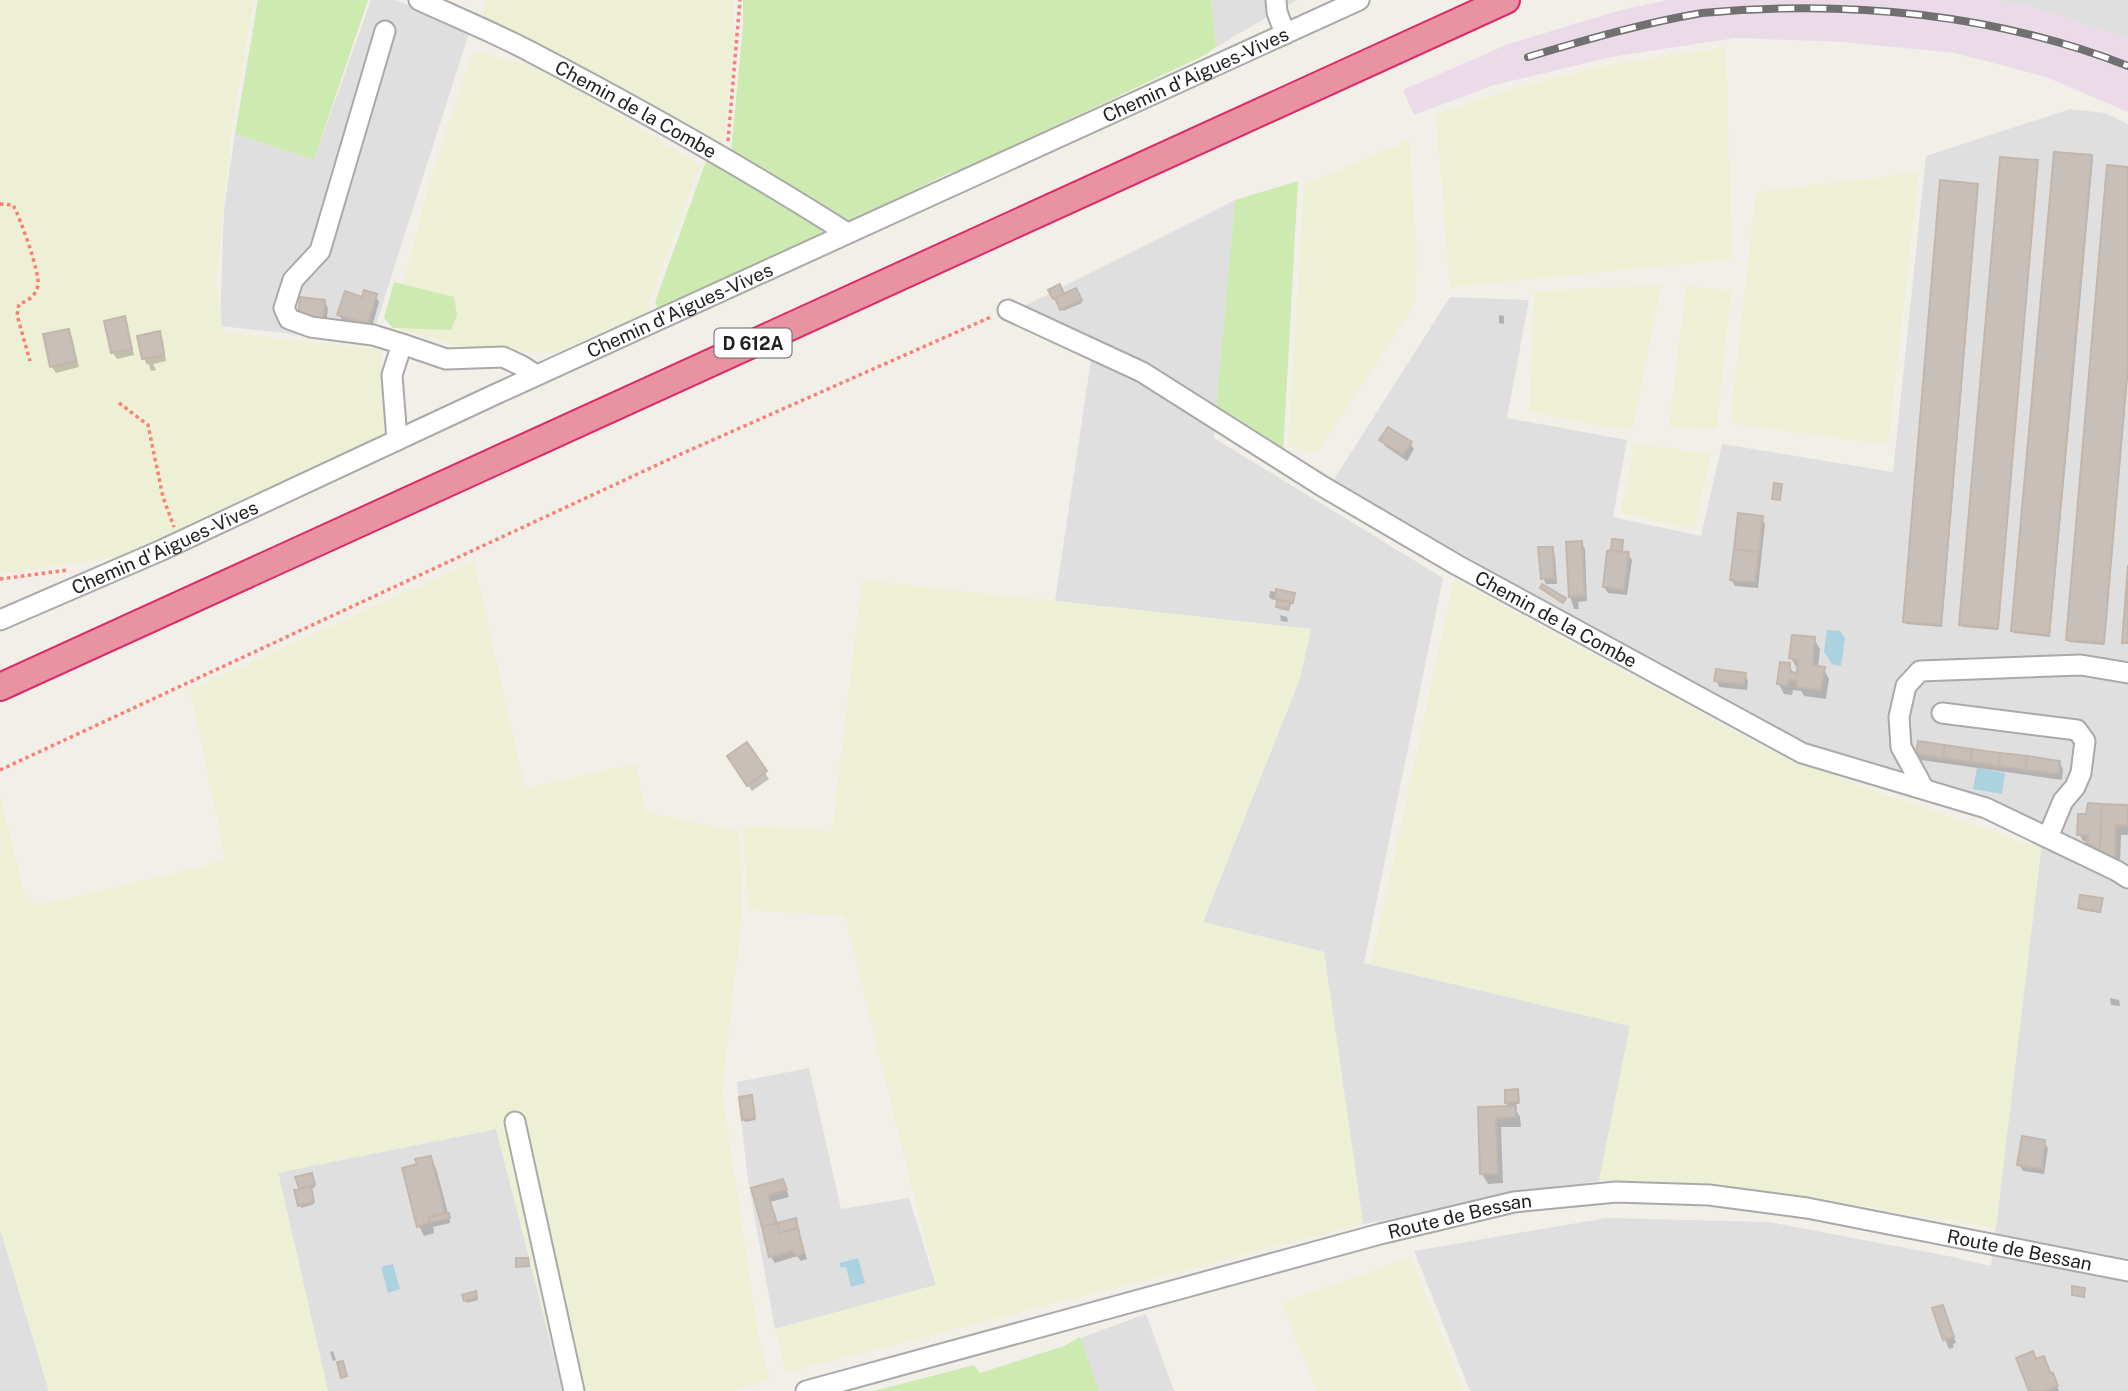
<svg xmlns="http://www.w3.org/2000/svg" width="2128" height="1391" viewBox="0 0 2128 1391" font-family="'Public Sans',sans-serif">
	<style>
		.residential { fill: #e0dfdf }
		.industrial { fill: #ebdbe8 }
		.farmland { fill: #eef0d5 }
		.grass { fill: #cdebb0 }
		.water { fill: #aad3df }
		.shadow { fill: #0003 }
		.building { fill: #c7bfb8; stroke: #c4b6ab; stroke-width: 2 }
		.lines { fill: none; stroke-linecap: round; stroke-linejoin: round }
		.minor-casing { stroke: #a9a9a9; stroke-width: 23 }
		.highway-casing { stroke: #dc2a67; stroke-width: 30 }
		.path { stroke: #fa8072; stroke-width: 3.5; stroke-dasharray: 3.5 3.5; stroke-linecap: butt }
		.minor { stroke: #fff; stroke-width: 19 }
		.highway { stroke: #e892a2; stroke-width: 26 }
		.rail-casing { stroke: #707070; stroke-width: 8 }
		.rail { stroke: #fff; stroke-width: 5; stroke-dasharray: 16; stroke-linecap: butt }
		.labels { text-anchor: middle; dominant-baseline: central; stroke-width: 6; stroke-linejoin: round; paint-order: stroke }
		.shield { fill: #fff; stroke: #646464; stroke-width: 2 }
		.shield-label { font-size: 18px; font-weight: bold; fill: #222 }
		.street-label { font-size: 19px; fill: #222; stroke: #fff }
	</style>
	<rect width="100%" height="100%" fill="#f2efe9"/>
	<!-- residential -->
	<path class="residential" d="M371 0H396L469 33 370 343 220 326 224 209 235 134 314 160Z
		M1211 0H1297L1216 47Z
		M1993 0H2128V39L2031 7Z
		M2070 109 2105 113 2128 124V1391H1470L1414 1251 1606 1218 1769 1222 1948 1256 1991 1266 2044 825 1780 734 1333 481 1450 297 1529 300 1507 418 1627 440 1613 517 1701 536 1722 444 1893 472 1926 156Z
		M1235 200 1214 438 1443 578 1364 963 1630 1026 1599 1181 1363 1224 1324 952 1203 922 1300 678 1311 629 1055 601 1094 340 1023 307Z
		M809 1068 841 1209 909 1198 936 1285 775 1329 748 1181 737 1082Z
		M497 1129 563 1391H328L278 1172Z
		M0 1228 49 1391H0Z
		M1146 1314 1174 1391H1099L1080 1338Z"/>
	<!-- industrial -->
	<path class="industrial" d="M1667 0H1993L2031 7 2128 39V112L2046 77 1955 53 1843 42 1735 38 1611 57 1491 86 1414 115 1403 90 1508 44 1621 10Z"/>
	<!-- farmland -->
	<path class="farmland" d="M0 0H254L232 126 216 281 223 332 382 350 384 434 177 537 131 555 0 574Z
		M486 0H734V47L723 152 480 23Z
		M1726 47 1732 259 1450 287 1436 116 1482 98 1602 66Z
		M473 51 550 72 700 166 645 314 555 353 459 346 393 328 450 330 454 297 403 284 429 185Z
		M1409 140 1417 255 1415 304 1316 454 1288 446 1304 185Z
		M1919 172 1888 445 1730 423 1756 192Z
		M1661 285 1632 431 1529 412 1534 291Z
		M1686 286 1731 290 1717 430 1669 427Z
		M1635 443 1711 454 1694 529 1621 513Z
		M474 561 525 788 636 764 645 812 739 831 743 906 722 1092 759 1339 770 1380 733 1391H563L496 1129 278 1173 328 1391H49L0 1228V796L24 892 36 906 226 861 190 690Z
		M1454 579 1764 747 1866 788 2041 849 1996 1228 1772 1191 1599 1181 1630 1026 1371 964Z
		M862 580 1311 629 1300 678 1203 922 1324 952 1363 1224 786 1373 775 1329 936 1285 845 916 748 910 743 825 832 831Z
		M1411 1257 1464 1391H1317L1282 1303Z"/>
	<!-- grass -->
	<path class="grass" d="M258 0H368L314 160 235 134Z
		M743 0H1211L1216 47 1207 54 962 170 947 174 847 223 731 152 743 26Z
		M706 161 802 210 817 222 822 232 818 240 659 309 655 302Z
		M1298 181 1283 454 1216 411 1235 200Z
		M394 282 454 297 457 315 451 330 393 328 384 318Z
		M1080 1337 1099 1391H874L974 1365 980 1373 1064 1346Z"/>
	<!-- water -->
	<path class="water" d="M1827 630 1840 631 1845 638 1841 666 1832 664 1824 652Z
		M1977 768 2005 773 2002 794 1973 789Z
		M858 1258 865 1283 851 1287 846 1267 841 1268 839 1263Z
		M393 1264 400 1289 388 1293 381 1267Z"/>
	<!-- shadow -->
	<path class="shadow" d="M2091 157 2093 159 2050 637 2014 633 2013 631Z
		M2037 161 2038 164 1998 630 1963 627 1961 625Z
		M2128 168V374L2104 645 2069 642 2068 639Z
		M1977 185 1978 188 1942 627 1906 624 1905 622Z
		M1051 290 1064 296 1075 290 1082 303 1063 311Z
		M376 296 379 302 371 330 343 321 339 315Z
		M324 301 328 308 326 325 303 323Z
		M1499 315 1504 316V324L1499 323Z
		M124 318 127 324 134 355 117 359 113 353Z
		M68 331 72 337 79 367 56 373 52 367 45 336Z
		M159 333 163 340 166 361 153 364 156 370 151 371 149 364 147 365 144 358Z
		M1381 440 1410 443 1414 449 1407 461 1385 446Z
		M1761 518 1765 524 1758 588 1735 586 1731 579Z
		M1581 542 1585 549 1587 601 1578 602 1579 609H1574L1570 596Z
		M1622 542 1623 554H1628L1632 560 1627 595 1608 593 1604 587Z
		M1552 549 1555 555 1557 584H1546L1543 578Z
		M1270 591 1294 595V604H1291L1289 611 1279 609V601L1271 599 1269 597Z
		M1280 615 1287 617 1288 622 1281 621Z
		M1814 639 1820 649 1818 668H1823L1829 679 1826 699 1804 696 1801 691 1793 690 1792 695 1784 694 1779 684 1789 665 1794 674 1799 675 1800 669 1797 668 1791 658Z
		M1745 674 1748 681 1747 690 1719 687 1716 680Z
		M747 745 769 779 752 791 733 763Z
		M1918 754 2059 762 2063 769 2062 780 1921 760Z
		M2128 806V835H2121L2120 867 2092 850 2089 841H2083L2079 834Z
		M2102 900 2103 902 2101 913 2081 910 2080 908Z
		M2110 998 2119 1000 2120 1006 2111 1005Z
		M1507 1091H1517L1519 1094V1104H1516V1110L1520 1117 1521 1127H1501L1503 1183 1488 1184 1482 1174 1480 1108H1507Z
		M752 1100 755 1120 745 1122 744 1120Z
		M2044 1142 2048 1148 2044 1174 2023 1171 2019 1165Z
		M430 1158 436 1168 450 1221V1223L433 1227 434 1233 424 1236 419 1226V1165Z
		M312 1177 315 1187 311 1189 314 1204 301 1208V1190L297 1178Z
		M783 1181 789 1197 770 1202 777 1225 798 1232 800 1236 807 1259 801 1261 797 1256 775 1263 771 1257 753 1189Z
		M477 1296 478 1300 467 1303 466 1300Z
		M1934 1309 1945 1313 1956 1343 1953 1344 1954 1347 1949 1349 1948 1347Z
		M333 1351 336 1360 333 1361 330 1352Z
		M2036 1361 2052 1374 2059 1391H2031Z"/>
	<!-- building -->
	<path class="building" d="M2054 152 2092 155 2049 635 2011 631Z
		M2000 157 2038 160 1998 628 1959 625Z
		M2107 165 2128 167V365L2104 643 2066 640Z
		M1940 180 1978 184 1941 625 1903 622Z
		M1060 284 1064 294 1053 299 1048 290Z
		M1076 288 1082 300 1060 310 1055 298Z
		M364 290 377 294 368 324 337 315 345 291 362 297Z
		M300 297 325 300 323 319 298 317Z
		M125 316 132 349 111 353 104 321Z
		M69 329 76 361 50 367 43 334Z
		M160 331 164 355 142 359 137 336Z
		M1388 427 1412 442 1403 455 1379 440Z
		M1774 483 1782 484 1780 500 1772 499Z
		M1738 513 1763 516 1759 552 1734 549Z
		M1612 539 1623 540 1622 552 1611 550Z
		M1582 541 1585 595 1569 597 1566 542Z
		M1538 547H1553L1554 578 1541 579Z
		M1734 549 1759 552 1755 582 1730 580Z
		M1611 550 1629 552 1624 590 1603 587 1607 551Z
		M2128 565V643H2122Z
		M1542 584 1566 598 1563 603 1540 588Z
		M1276 589 1295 593 1293 602 1275 599Z
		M1277 600 1290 602 1288 609 1276 607Z
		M1792 635 1815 637 1813 665 1825 667 1821 690 1797 687V681L1788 680 1787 686 1777 684 1780 662 1790 663V672L1797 673 1798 660 1789 658Z
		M1716 669 1746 673 1744 685 1714 681Z
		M1918 741 1945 745 1943 758 1916 754Z
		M747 742 767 771 747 786 727 756Z
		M1945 745 1972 749 1970 762 1943 758Z
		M1972 749 2000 753 1999 766 1970 762Z
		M2000 753 2027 756 2025 770 1999 766Z
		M2027 756 2060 761 2059 774 2025 770Z
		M2088 803 2102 804 2100 850 2086 843 2088 835H2077L2078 814H2086Z
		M2102 804 2128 805V826L2116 825 2115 859 2100 850Z
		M2080 895 2103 898 2100 912 2078 908Z
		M1518 1089 1519 1102 1505 1103V1090Z
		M752 1095 755 1118 742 1120 739 1097Z
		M1516 1106V1117L1496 1118 1498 1174H1480L1478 1107Z
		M2022 1136 2045 1140 2042 1169 2017 1165Z
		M431 1156 445 1213 429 1217V1223L417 1227 402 1168 417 1164 415 1159Z
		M312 1173 315 1185 299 1188 295 1177Z
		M783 1179 787 1190 768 1195 777 1223 762 1227 751 1188Z
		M311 1186 314 1202 298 1206 294 1190Z
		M449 1213 450 1218 429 1223V1217Z
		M796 1218 798 1228 779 1233 777 1223Z
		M777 1223 779 1233 798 1228 804 1253 796 1256 792 1251 769 1257 762 1227Z
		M516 1258H528L529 1266 516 1267Z
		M2072 1286 2085 1288 2084 1297 2072 1295Z
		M476 1291 477 1297 464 1301 462 1295Z
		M1943 1305 1954 1337 1943 1340 1932 1308Z
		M2033 1351 2036 1359 2044 1356 2050 1372 2053 1373 2058 1386 2043 1391H2029L2016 1358Z
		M343 1361 347 1376 341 1378 337 1362Z"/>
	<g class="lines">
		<defs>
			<g id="minor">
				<path id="s1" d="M419 0C456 17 495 33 531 52 638 108 745 168 847 233"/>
				<path d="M1276 0 1277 12 1285 34"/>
				<path d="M385 31 320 251 293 280 284 308 289 319 311 327 373 335 402 344 392 375 397 440"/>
				<path id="s2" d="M1008 310 1142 372 1322 486 1457 565 1802 753 1986 808 2117 871 2128 878"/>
				<path d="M402 344 446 359 503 357 522 366 536 375"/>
				<path id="s3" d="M0 620 162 550 496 394 1359 0"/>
				<path d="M1942 713 2077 730 2085 741 2081 773 2075 787 2063 801 2048 837"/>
				<path d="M1924 789 1901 747 1899 717 1906 686 1920 671 2081 665 2128 673"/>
				<path d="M515 1122 574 1391"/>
				<path id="s4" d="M806 1391 1380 1234 1514 1202 1616 1192 1709 1195 1807 1208 2128 1271"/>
			</g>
			<path id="highway" d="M0 687 1506 0"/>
		</defs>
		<!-- minor casing -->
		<use href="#minor" class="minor-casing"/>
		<!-- highway casing -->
		<use href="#highway" class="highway-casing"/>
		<!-- path -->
		<path class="path" d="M728 141 740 0
			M0 204 13 205C20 217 40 273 38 285 36 296 28 301 19 304L17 315 30 361
			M119 403 148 425 163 497 174 527
			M0 579 68 570
			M0 770 672 458 993 316"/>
		<!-- minor -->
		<use href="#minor" class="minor"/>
		<!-- highway -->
		<use href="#highway" class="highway"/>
		<defs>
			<path id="rail" d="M1528 57C1585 40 1643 23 1702 13 1847 0 1993 13 2128 66"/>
		</defs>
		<!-- rail casing -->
		<use href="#rail" class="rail-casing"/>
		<!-- rail -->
		<use href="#rail" class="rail"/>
	</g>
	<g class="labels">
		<!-- shield labels -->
		<rect class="shield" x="714.5" y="328.5" width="77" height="29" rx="5"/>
		<g class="shield-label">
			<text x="753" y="343">D 612A</text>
		</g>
		<!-- street labels -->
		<g class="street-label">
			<text stroke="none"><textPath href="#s3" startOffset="1314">Chemin d'Aigues-Vives</textPath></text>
			<text stroke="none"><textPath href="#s1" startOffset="243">Chemin de la Combe</textPath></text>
			<text stroke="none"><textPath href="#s3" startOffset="747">Chemin d'Aigues-Vives</textPath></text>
			<text stroke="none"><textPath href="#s3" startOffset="180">Chemin d'Aigues-Vives</textPath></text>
			<text stroke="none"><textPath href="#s2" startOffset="630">Chemin de la Combe</textPath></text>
			<text stroke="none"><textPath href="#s4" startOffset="677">Route de Bessan</textPath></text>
			<text stroke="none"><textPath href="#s4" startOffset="1244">Route de Bessan</textPath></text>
		</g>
	</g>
</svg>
